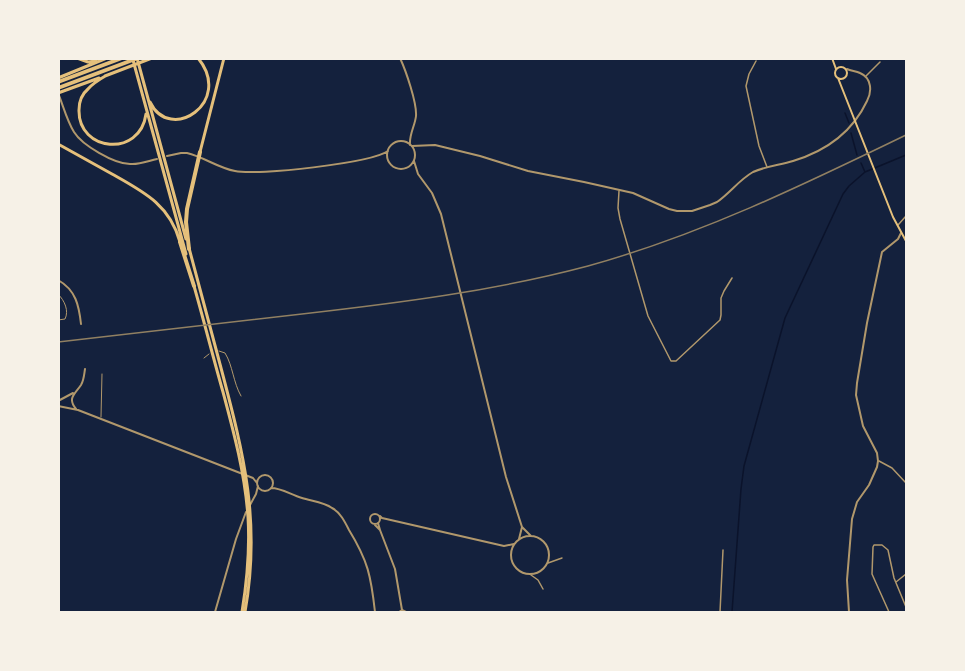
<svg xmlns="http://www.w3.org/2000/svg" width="965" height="671" viewBox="0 0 965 671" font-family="'Noto Serif',serif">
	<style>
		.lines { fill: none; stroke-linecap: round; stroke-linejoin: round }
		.stream { stroke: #0b132b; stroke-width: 1.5 }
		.service { stroke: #b1986c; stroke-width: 1 }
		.minor { stroke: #b1986c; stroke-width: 1.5 }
		.tertiary { stroke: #b1986c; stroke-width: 2 }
		.secondary { stroke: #e5c07b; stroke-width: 2 }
		.trunk { stroke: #e5c07b; stroke-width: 3 }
		.motorway { stroke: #e5c07b; stroke-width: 4 }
		.rail { stroke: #918062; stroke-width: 1.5 }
	</style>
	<rect width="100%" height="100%" fill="#14213d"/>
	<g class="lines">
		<!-- stream -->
		<path class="stream" d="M845 113 849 123
			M851 133 857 155
			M861 163 865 172
			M732 612 741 489 744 466 785 318 843 194 849 186 865 172 906 155"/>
		<!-- service -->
		<path class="service" d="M58 294C65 301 69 311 65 319L58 320
			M219 351 225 353C233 366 233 382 241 396
			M204 358 209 354
			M101 417 102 374"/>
		<!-- minor -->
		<path class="minor" d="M756 61 749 74 746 86 759 146 767 167
			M866 76 880 62
			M619 191 618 208 620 219 648 316 671 361H676L720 320 721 315V298L724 291 732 278
			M898 225 906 216
			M879 461 892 468 906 483
			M548 563 562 558
			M531 575 538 580 543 589
			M896 582 906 574
			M720 612 723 550
			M889 612 872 574 873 547 874 545H882L888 550 894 578 906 607"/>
		<!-- tertiary -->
		<path class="tertiary" d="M400 58C406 71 417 103 416 116 415 126 409 134 410 145
			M58 93C63 105 67 121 74 132 82 145 114 164 130 164 139 165 148 161 157 159
			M387 155a14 14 0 1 1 28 0a14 14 0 1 1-28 0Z
			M412 146 435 145 480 156 528 171 584 182 633 193 669 209 677 211H692L710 205 717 202C730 193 739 180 753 172 766 166 780 165 793 161 826 151 852 133 867 101 872 92 872 78 860 73 856 71 851 71 847 69
			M167 156 181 153H187C204 157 218 168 235 171 257 176 371 163 388 151
			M414 161 418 174 432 193 441 214 506 477 522 527 531 536
			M58 280C76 290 79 306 81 324
			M58 401 73 393
			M58 406 78 410 253 478 257 483
			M76 409C67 398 75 394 81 385 84 380 84 375 85 369
			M257 483a8 8 0 1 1 16 0a8 8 0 1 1-16 0Z
			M271 488C282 488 291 495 302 498 311 501 324 502 332 508 340 512 345 522 349 530 368 561 371 576 375 612
			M250 505 256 494 258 486
			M370 519a5 5 0 1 1 10 0a5 5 0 1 1-10 0Z
			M380 516 382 518 504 546 514 544
			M375 525 380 530 378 523
			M380 530 395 569 402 610
			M511 555a19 19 0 1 1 38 0a19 19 0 1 1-38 0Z
			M519 539 522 527
			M215 612 236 539 246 512
			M399 612 402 610 406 612
			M849 612 847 580 852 519 857 502 869 485 877 467 878 461 877 453 863 426 856 395 857 383 867 323 882 252 898 239 901 233"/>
		<!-- secondary -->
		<path class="secondary" d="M832 58 836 69
			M835 73a6 6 0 1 1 12 0a6 6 0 1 1-12 0Z
			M838 78 893 217 906 241"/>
		<!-- trunk -->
		<path class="trunk" d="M77 58 88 62 96 61
			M137 58 186 239
			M133 60 186 254
			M107 75C100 79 93 83 88 89 82 94 79 102 79 110 78 152 140 158 146 114
			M105 76 152 58
			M58 78 107 58
			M58 93 99 78
			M150 102C170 144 234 102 198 58
			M58 144C76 154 94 164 112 174 144 192 170 205 180 242
			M200 152 224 58
			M189 248C200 288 210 328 221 368 244 455 261 522 245 612
			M194 286C204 321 213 357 223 392 234 433 245 474 248 517 250 549 247 581 242 612"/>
		<!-- motorway -->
		<path class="motorway" d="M58 82 122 58
			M58 88 138 58
			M180 242 194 286
			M189 249 186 222 187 209 200 152"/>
		<!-- rail -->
		<path class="rail" d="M58 342C140 333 221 323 302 314 398 303 494 291 588 266 700 235 803 185 906 135"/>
	</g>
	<!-- border -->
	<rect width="965" height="671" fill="none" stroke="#f6f1e7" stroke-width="120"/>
</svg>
